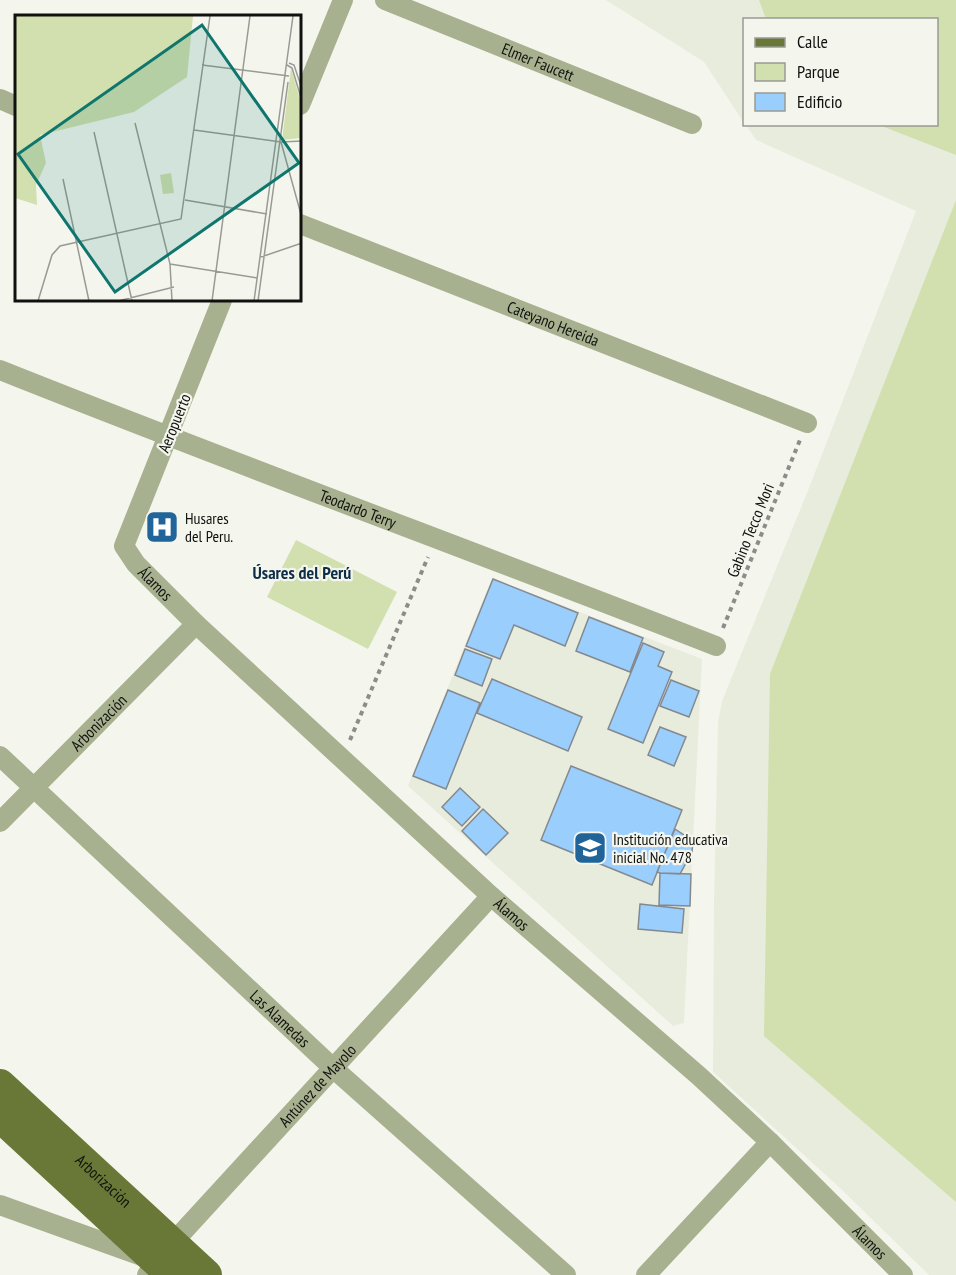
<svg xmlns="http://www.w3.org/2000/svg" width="956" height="1275" viewBox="0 0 956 1275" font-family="'PT Sans Narrow',sans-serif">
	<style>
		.built { fill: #e8ecdd }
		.green { fill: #d2dfae }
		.building { fill: #9acefd; stroke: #84898f; stroke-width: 1.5 }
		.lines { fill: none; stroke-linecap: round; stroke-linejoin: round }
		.path { stroke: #8c8d88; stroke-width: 4; stroke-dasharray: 4.5 4.5; stroke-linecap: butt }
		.street { stroke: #a8b18f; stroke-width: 20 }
		.primary { stroke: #6a7837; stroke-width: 32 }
		.labels { text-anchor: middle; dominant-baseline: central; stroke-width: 4.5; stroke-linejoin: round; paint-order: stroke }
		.street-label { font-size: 16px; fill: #10110e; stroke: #f4f6ee }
		.poi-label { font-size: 16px; fill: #10110e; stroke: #f4f6ee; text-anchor: start }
		.neighbourhood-label { font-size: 18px; font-weight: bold; fill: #0e2e48; stroke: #f4f6ee }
		.inset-road { fill: none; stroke: #999a94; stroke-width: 1.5 }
		.view { fill: #0f766e; fill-opacity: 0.15; stroke: #0f766e; stroke-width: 3 }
		.inset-edge { fill: none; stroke: #10110e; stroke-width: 3 }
	</style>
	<rect width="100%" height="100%" fill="#f4f6ee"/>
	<!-- built -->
	<path class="built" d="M606 0H956V1275H929L840 1188 713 1072 714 900 718 722 722 701 809 488 916 211 756 140 746 125 936 124V20H744V123L704 62Z
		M492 578 702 659 684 1023 673 1026 408 786Z"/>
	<!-- green -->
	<path class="green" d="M759 0H956V155L879 125 936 124V20L766 19Z
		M956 200V1202L764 1036 770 674Z
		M296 540 397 592 368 649 267 597Z"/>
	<!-- building -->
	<path class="building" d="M493 579 578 613 565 646 514 625 500 659 466 646Z
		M589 617 643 638 630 672 576 651Z
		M643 643 664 652 658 666 672 672 643 743 608 729Z
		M465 649 492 659 482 686 455 675Z
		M492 679 582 717 568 751 477 713Z
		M671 680 699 691 689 717 660 706Z
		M448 690 480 703 446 789 413 776Z
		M660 727 686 737 674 766 648 755Z
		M571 766 682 810 652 885 541 840Z
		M460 788 480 807 462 826 442 807Z
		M483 809 508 833 486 855 462 831Z
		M675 829 693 841 692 852 680 874 660 873 657 872Z
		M660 873 691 874 690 906 659 905Z
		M640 904 684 909 682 933 638 929Z"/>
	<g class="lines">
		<!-- path -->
		<path class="path" d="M723 628 800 440
			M350 740 428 557"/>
		<!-- street -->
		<g class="street">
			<path id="s1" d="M385 0 692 124"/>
			<path d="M0 99 16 106"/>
			<path d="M300 105 343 0"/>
			<path id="s2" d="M300 224 807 423"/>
			<path id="s3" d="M222 300 124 546 136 564 196 624 491 896 699 1076 770 1142 903 1275"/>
			<path id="s4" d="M0 370C238 465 478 553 716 646"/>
			<path id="s5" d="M0 756 333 1068 566 1275"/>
			<path id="s6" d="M0 822 196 624"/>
			<path d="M0 1205 142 1256"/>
			<path id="s7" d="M147 1275 156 1261 491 896"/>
			<path d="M646 1275 770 1142"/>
		</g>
		<!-- primary -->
		<g class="primary">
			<path id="s8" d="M0 1085 206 1275"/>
			<path d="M0 1116 172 1275"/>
		</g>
	</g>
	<!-- icons -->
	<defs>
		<symbol id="hospital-square" viewBox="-11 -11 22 22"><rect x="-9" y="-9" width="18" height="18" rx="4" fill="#206499" stroke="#f4f6ee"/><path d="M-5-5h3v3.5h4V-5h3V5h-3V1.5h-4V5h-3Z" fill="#fff"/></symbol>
		<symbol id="school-square" viewBox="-11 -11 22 22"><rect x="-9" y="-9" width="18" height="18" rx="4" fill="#206499" stroke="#f4f6ee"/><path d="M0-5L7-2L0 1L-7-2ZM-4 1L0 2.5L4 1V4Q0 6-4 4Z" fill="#fff"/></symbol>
	</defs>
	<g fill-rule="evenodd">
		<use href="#hospital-square" x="143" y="508" width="38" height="38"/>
		<use href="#school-square" x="571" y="829" width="38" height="38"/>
	</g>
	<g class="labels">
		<!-- street labels -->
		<g class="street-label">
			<text stroke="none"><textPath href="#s1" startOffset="165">Elmer Faucett</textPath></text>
			<text stroke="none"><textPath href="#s2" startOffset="272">Cateyano Hereida</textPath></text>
			<text transform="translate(174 423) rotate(-68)">Aeropuerto</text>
			<text stroke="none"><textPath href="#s4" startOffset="384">Teodardo Terry</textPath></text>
			<text transform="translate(750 530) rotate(-68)">Gabino Tecco Mori</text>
			<text stroke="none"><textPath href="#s3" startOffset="314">Álamos</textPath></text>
			<text stroke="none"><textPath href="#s6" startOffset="140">Arbonización</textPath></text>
			<text stroke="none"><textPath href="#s3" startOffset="800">Álamos</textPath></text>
			<text stroke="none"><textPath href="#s5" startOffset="384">Las Alamedas</textPath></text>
			<text stroke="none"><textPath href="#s7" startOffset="255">Antúnez de Mayolo</textPath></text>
			<text stroke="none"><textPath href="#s8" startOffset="141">Arborización</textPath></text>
			<text stroke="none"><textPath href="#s3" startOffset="1286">Álamos</textPath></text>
		</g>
		<!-- poi labels -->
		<g class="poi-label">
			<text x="185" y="518">Husares<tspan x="185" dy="18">del Peru.</tspan></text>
			<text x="613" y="839">Institución educativa<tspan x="613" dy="18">inicial No. 478</tspan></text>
		</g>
		<!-- neighbourhood labels -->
		<g class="neighbourhood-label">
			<text x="302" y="572">Úsares del Perú</text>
		</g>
	</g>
	<!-- overview -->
	<g transform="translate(15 15)">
		<rect width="286" height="286" fill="#f4f6ee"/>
		<path d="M0 1H178L172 62 119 97 25 120 31 148 21 170 22 190 0 183ZM276 53 286 88V123L267 125ZM156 158 159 178 148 179 145 160Z" fill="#d2dfae"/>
		<path class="inset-road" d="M274 48 279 50 287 74M187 50 274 61M272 50 277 53 287 86M120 108 155 249 157 286M179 115 266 127 287 126M79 117 117 286M266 127 287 203M48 164 74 286M170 185 252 199M246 242 287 228M155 249 242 263M23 286 37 240 45 231 166 204 195 1M103 286 159 272M197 286 235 1M239 286 278 1M243 286 273 67"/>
		<path class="view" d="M187 10 284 148 100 277 3 139Z"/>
		<rect width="286" height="286" class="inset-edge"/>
	</g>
	<!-- legend -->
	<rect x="743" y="18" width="195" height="108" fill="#f4f6ee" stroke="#999a94" stroke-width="1.5"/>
	<rect x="755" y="38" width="30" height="9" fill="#6a7837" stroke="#999a94" stroke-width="1.5"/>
	<text x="797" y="48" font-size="18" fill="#10110e">Calle</text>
	<rect x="755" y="63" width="30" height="18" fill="#d2dfae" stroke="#999a94" stroke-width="1.5"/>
	<text x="797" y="78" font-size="18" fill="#10110e">Parque</text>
	<rect x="755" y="93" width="30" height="18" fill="#9acefd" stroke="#999a94" stroke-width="1.5"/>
	<text x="797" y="108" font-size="18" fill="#10110e">Edificio</text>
</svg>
